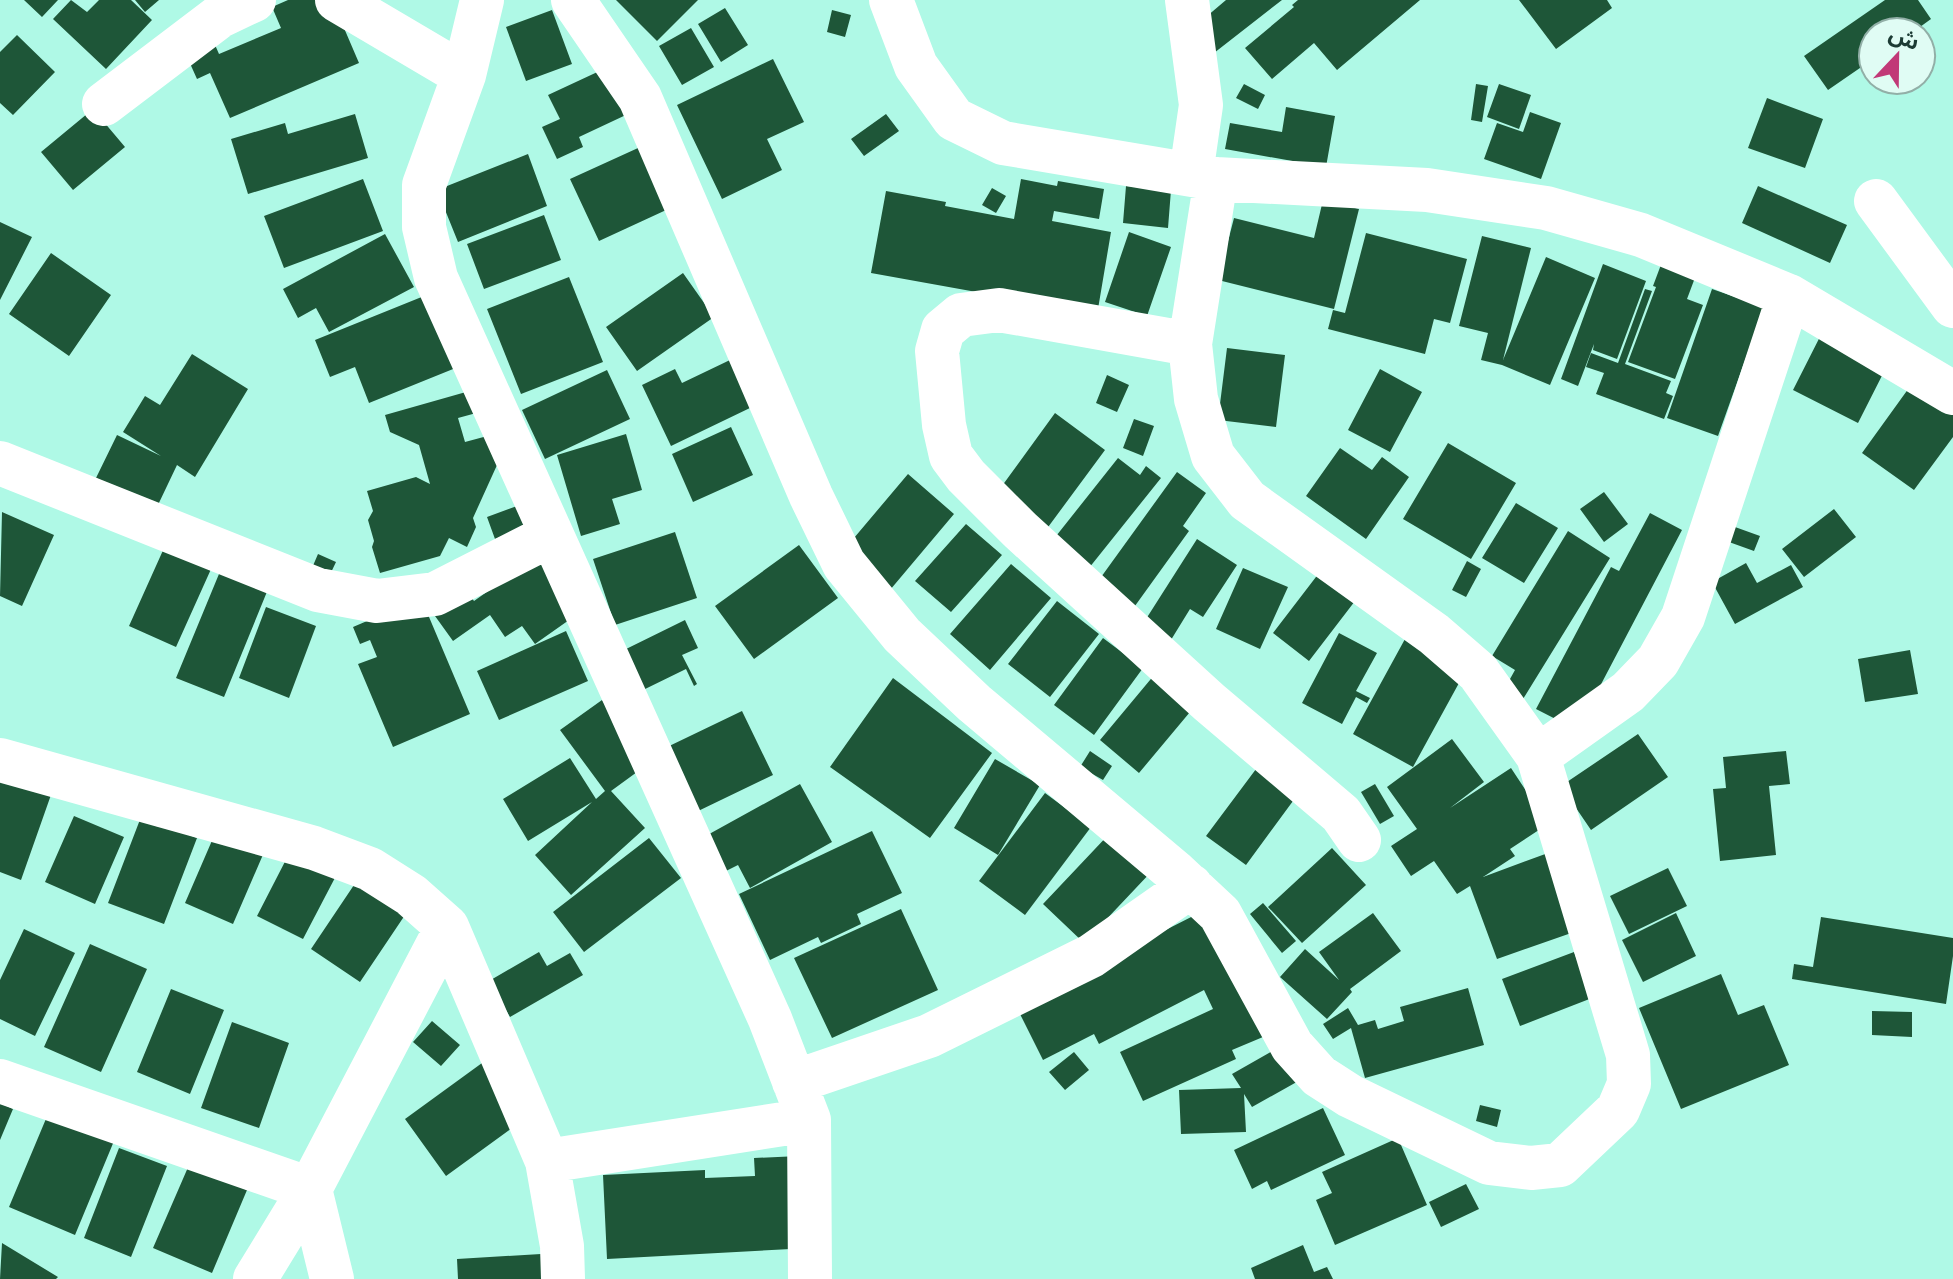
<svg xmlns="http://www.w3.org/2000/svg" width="1953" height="1279" viewBox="0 0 1953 1279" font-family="Signika,'Noto Sans Arabic',sans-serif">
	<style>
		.building { fill: #1e5638 }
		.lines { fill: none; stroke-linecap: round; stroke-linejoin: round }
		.minor { stroke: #fff; stroke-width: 44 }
	</style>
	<rect width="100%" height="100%" fill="#aff9e6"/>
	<!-- building -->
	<path class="building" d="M24 0H58L42 17Z
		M71 0 87 12 99 0H131L152 20 106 69 53 19Z
		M135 0H159L145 12Z
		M288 0H332L359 63 230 118 210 73 197 79 184 50 212 38 219 54 281 28 272 7Z
		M616 0H698L657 41Z
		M1226 0H1282L1214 53 1193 28Z
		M1298 0H1420L1337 70 1314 43 1272 79 1245 48 1294 7 1292 5Z
		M1519 0H1607L1612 8 1556 49Z
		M1885 0H1918L1931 19 1913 32H1873V59L1828 90 1804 56Z
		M725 8 748 45 721 62 698 24Z
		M552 10 572 64 526 81 506 27Z
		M832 10 851 15 845 37 827 32Z
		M691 28 714 67 682 85 659 46Z
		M17 35 55 72 13 115 0 103V52Z
		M773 59 804 122 767 139 782 170 722 199 677 105Z
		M606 68 628 114 579 137 583 147 557 159 542 127 560 119 548 95Z
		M1244 84 1265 95 1258 109 1236 98Z
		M1476 84 1488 86 1482 122 1471 120Z
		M1499 84 1531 95 1519 129 1487 117Z
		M1767 98 1823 119 1805 168 1748 148Z
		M1286 107 1335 116 1326 167 1225 149 1230 123 1282 132Z
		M93 109 125 147 73 190 41 152Z
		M1530 112 1561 123 1541 179 1484 159 1497 123 1523 132Z
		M355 114 368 158 248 194 231 139 285 123 288 134Z
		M886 114 899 131 864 156 851 139Z
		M649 143 677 205 599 241 570 179Z
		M528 154 547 206 458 242 437 190Z
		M363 179 383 231 284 268 264 216Z
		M1021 179 1057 186 1058 181 1104 189 1099 219 1054 211 1052 221 1111 232 1098 309 1027 301 871 273 886 191 946 202 945 206 1014 219Z
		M1126 186 1171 190 1168 228 1123 223Z
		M1758 186 1847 225 1830 263 1742 223Z
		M992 188 1006 196 996 213 982 205Z
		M1323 200 1359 209 1334 309 1218 280 1234 218 1314 238Z
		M544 215 561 260 484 289 467 244Z
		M0 222 32 237 0 300Z
		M1129 232 1171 247 1147 316 1105 302Z
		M1366 233 1467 259 1450 323 1434 319 1425 354 1328 329 1333 310 1345 313Z
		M385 234 414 287 329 332 316 308 298 318 283 289Z
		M1482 236 1531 248 1503 360 1546 257 1595 278 1550 385 1502 365 1481 360 1488 333 1459 326Z
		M51 253 111 295 69 356 9 314Z
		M1662 262 1696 275 1687 299 1703 305 1675 379 1628 362 1656 287 1653 286Z
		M1603 264 1646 281 1617 359 1593 350 1594 344 1578 386 1561 379Z
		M683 273 714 317 637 371 606 327Z
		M569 277 603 362 521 394 487 309Z
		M1645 289 1652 291 1625 364 1671 381 1666 393 1673 396 1664 419 1596 394 1604 373 1586 367 1591 353 1618 363Z
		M1712 289 1764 307 1718 436 1667 418Z
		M434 292 463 365 369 403 355 367 330 377 315 340Z
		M1831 315 1896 348 1858 423 1793 390Z
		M1227 348 1285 355 1276 427 1218 420Z
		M192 354 248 389 195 477 177 465 157 507 96 478 117 435 161 456 123 432 145 396 160 405Z
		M730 360 752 407 671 446 642 385 675 369 682 383Z
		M1380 369 1422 392 1390 452 1348 430Z
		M607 370 630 419 545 459 522 410Z
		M1919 374 1953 399V437L1914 490 1862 453Z
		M1107 375 1129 385 1117 412 1096 403Z
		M473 390 480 412 458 418 465 442 491 435 507 443 473 518 476 527 467 547 449 538 440 556 380 573 372 547 374 541 368 520 373 511 367 491 416 477 430 484 419 445 390 432 385 415Z
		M1055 413 1105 450 1040 538 991 501Z
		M1134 419 1154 426 1143 456 1123 448Z
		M731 427 753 475 693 502 672 454Z
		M626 434 642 490 612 499 620 524 581 536 557 455Z
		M1448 443 1516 483 1471 559 1403 519Z
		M1340 448 1372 470 1382 457 1409 477 1366 539 1306 496Z
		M1118 458 1140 475 1146 466 1161 478 1081 578 1045 550Z
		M1177 472 1206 493 1183 526 1189 531 1127 617 1091 591Z
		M908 474 954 514 890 590 843 551Z
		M1604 492 1628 524 1604 542 1580 509Z
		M1516 503 1558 528 1524 583 1482 558Z
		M517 506 525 528 495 539 487 517Z
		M1834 509 1856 537 1804 577 1782 549Z
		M2 512 54 535 22 606 0 596Z
		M1650 513 1682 530 1577 730 1536 709 1611 567 1619 571Z
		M966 524 1002 555 951 612 915 581Z
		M1735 527 1760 536 1754 551 1729 542Z
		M1568 531 1610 558 1523 699 1505 688 1515 670 1492 656Z
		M675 532 697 598 615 625 593 559Z
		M169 537 216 558 176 647 129 626Z
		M1197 539 1237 565 1203 617 1190 609 1166 648 1139 630Z
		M799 545 838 598 754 659 715 606Z
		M318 554 336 562 326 583 309 575Z
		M539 555 579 613 535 644 522 626 505 637 490 615 453 641 435 616 468 593 474 601Z
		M226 557 273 577 224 697 176 678Z
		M1467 561 1481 569 1466 597 1452 590Z
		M1746 563 1757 583 1791 565 1803 587 1735 624 1712 582Z
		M1011 564 1051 598 990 670 950 634Z
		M1243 568 1288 587 1260 649 1216 629Z
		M1319 573 1355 601 1309 661 1273 633Z
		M421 598 470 714 393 747 358 664 377 657 370 640 360 644 353 627Z
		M1057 601 1099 634 1050 697 1008 664Z
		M266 607 316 626 289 698 239 678Z
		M685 620 698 648 682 655 697 684 694 686 686 669 641 691 622 651Z
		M566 631 588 681 499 720 477 671Z
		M1339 633 1377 653 1356 691 1370 698 1367 703 1356 697 1342 724 1302 703Z
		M1103 638 1143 668 1094 735 1054 705Z
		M1405 639 1465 672 1413 767 1353 734Z
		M1910 650 1918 694 1865 702 1858 659Z
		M1155 674 1195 706 1139 773 1100 740Z
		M893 678 992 753 930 838 830 767Z
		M602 700 648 764 611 791 645 828 571 895 535 855 592 802 528 841 503 799 570 758 596 799 605 791 560 730Z
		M742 711 773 775 694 813 663 749Z
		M1638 734 1668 777 1591 830 1561 786Z
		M1452 739 1484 782 1450 808 1511 768 1548 824 1510 849 1515 856 1483 877 1548 853 1577 931 1497 959 1470 886 1457 894 1434 861 1411 876 1391 846 1417 829 1387 787Z
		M1090 751 1112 766 1103 780 1080 767Z
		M1786 751 1790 784 1769 786 1776 855 1720 861 1713 789 1726 788 1723 757Z
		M1265 757 1304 786 1246 865 1206 836Z
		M995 759 1040 785 998 855 954 828Z
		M0 774 52 792 21 880 0 872Z
		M800 784 832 842 750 888 738 865 722 873 702 838Z
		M1375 784 1394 816 1380 824 1361 792Z
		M1045 793 1091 827 1025 915 979 881Z
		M74 816 124 837 95 904 45 882Z
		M141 817 197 838 164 924 108 903Z
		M217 829 265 850 233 924 185 903Z
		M872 831 902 893 857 914 861 924 821 943 818 937 770 960 739 894Z
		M1111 832 1152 871 1084 943 1043 904Z
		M649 838 681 878 584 952 553 912Z
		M292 848 338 872 303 939 257 916Z
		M1332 848 1366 885 1302 943 1268 907Z
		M1668 868 1687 906 1629 934 1610 896Z
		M356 882 405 915 360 982 311 949Z
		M1263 903 1296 941 1282 953 1250 914Z
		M901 909 938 990 832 1038 794 958Z
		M1201 912 1263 1037 1232 1050 1236 1059 1143 1101 1120 1052 1213 1009 1204 990 1099 1044 1094 1034 1043 1060 1016 1006Z
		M1373 913 1401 951 1350 989 1352 992 1327 1019 1280 977 1305 949 1339 980 1319 952Z
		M1676 913 1696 956 1643 982 1622 940Z
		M1821 917 1953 938V956L1946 1004 1792 979 1794 964 1813 967Z
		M24 929 75 953 35 1036 0 1019V980Z
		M90 944 147 969 101 1072 44 1047Z
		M539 952 547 966 570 953 583 975 510 1017 489 981Z
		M1574 952 1592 998 1520 1026 1502 979Z
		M1721 974 1738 1015 1764 1005 1789 1065 1681 1109 1639 1008Z
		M1468 988 1484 1045 1365 1078 1351 1028 1333 1039 1323 1024 1348 1008 1358 1025 1375 1020 1378 1029 1404 1021 1400 1007Z
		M171 989 224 1010 190 1094 137 1072Z
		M1872 1011 1912 1012V1037L1872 1035Z
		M432 1021 460 1045 441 1066 413 1042Z
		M232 1022 289 1043 259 1128 201 1108Z
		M1283 1045 1302 1079 1252 1107 1244 1094 1246 1132 1181 1134 1179 1090 1241 1088 1232 1074Z
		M1074 1052 1089 1070 1065 1090 1049 1072Z
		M493 1055 523 1120 446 1176 405 1119Z
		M0 1103 13 1109 0 1140Z
		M1480 1105 1501 1110 1497 1127 1476 1121Z
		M1323 1108 1345 1155 1271 1190 1267 1181 1252 1189 1234 1150Z
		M48 1114 114 1141 75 1235 9 1207Z
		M1398 1138 1427 1205 1335 1245 1316 1200 1332 1193 1322 1172Z
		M119 1148 167 1166 131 1257 84 1238Z
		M799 1156 791 1249 607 1259 603 1175 705 1170V1178L755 1176 754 1158Z
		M189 1165 247 1190 212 1273 153 1248Z
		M1466 1184 1479 1209 1441 1227 1429 1202Z
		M2 1243 58 1277 56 1279H0Z
		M1303 1245 1314 1272 1327 1267 1333 1279H1255L1251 1268Z
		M541 1254 542 1279H458L457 1259Z"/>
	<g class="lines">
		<!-- minor -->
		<path class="minor" d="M337 0 464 75
			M482 0 464 75 424 185V227L436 278 770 1019 809 1120 810 1279
			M573 0 640 98 811 496 844 564 902 635 974 703 1175 872 1220 914 1292 1046 1319 1076 1350 1096 1489 1163 1531 1168 1560 1165 1618 1110 1629 1084 1628 1055 1538 756 1628 692 1658 661 1683 617 1789 296
			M891 0 916 66 954 119 1003 143 1216 179 1427 190 1546 208 1641 235 1789 296 1953 393
			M1187 0 1201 105 1191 174
			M104 104 220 16 254 0
			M1216 179 1190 344 1196 399 1213 456 1247 500 1434 634 1478 672 1538 756
			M1876 201 1953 306
			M1190 344 999 310 961 315 943 330 937 351 944 425 951 456 966 476 1020 530 1209 702 1341 814 1359 840
			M0 463 318 590 377 601 435 594 551 535
			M0 760 314 848 370 869 411 895 447 927 547 1161 562 1246 563 1279
			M0 1081 310 1189 332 1279
			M794 1082 929 1036 1091 956 1191 886
			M547 1161 809 1120
			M255 1279 310 1189 447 927"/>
	</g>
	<!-- north arrow -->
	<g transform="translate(1897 56) rotate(22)"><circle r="38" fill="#e0fcf4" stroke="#92afa7" stroke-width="2"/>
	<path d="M0-6L14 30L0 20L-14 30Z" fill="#c13977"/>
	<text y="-12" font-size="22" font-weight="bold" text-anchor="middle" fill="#1c3b34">ش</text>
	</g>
</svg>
